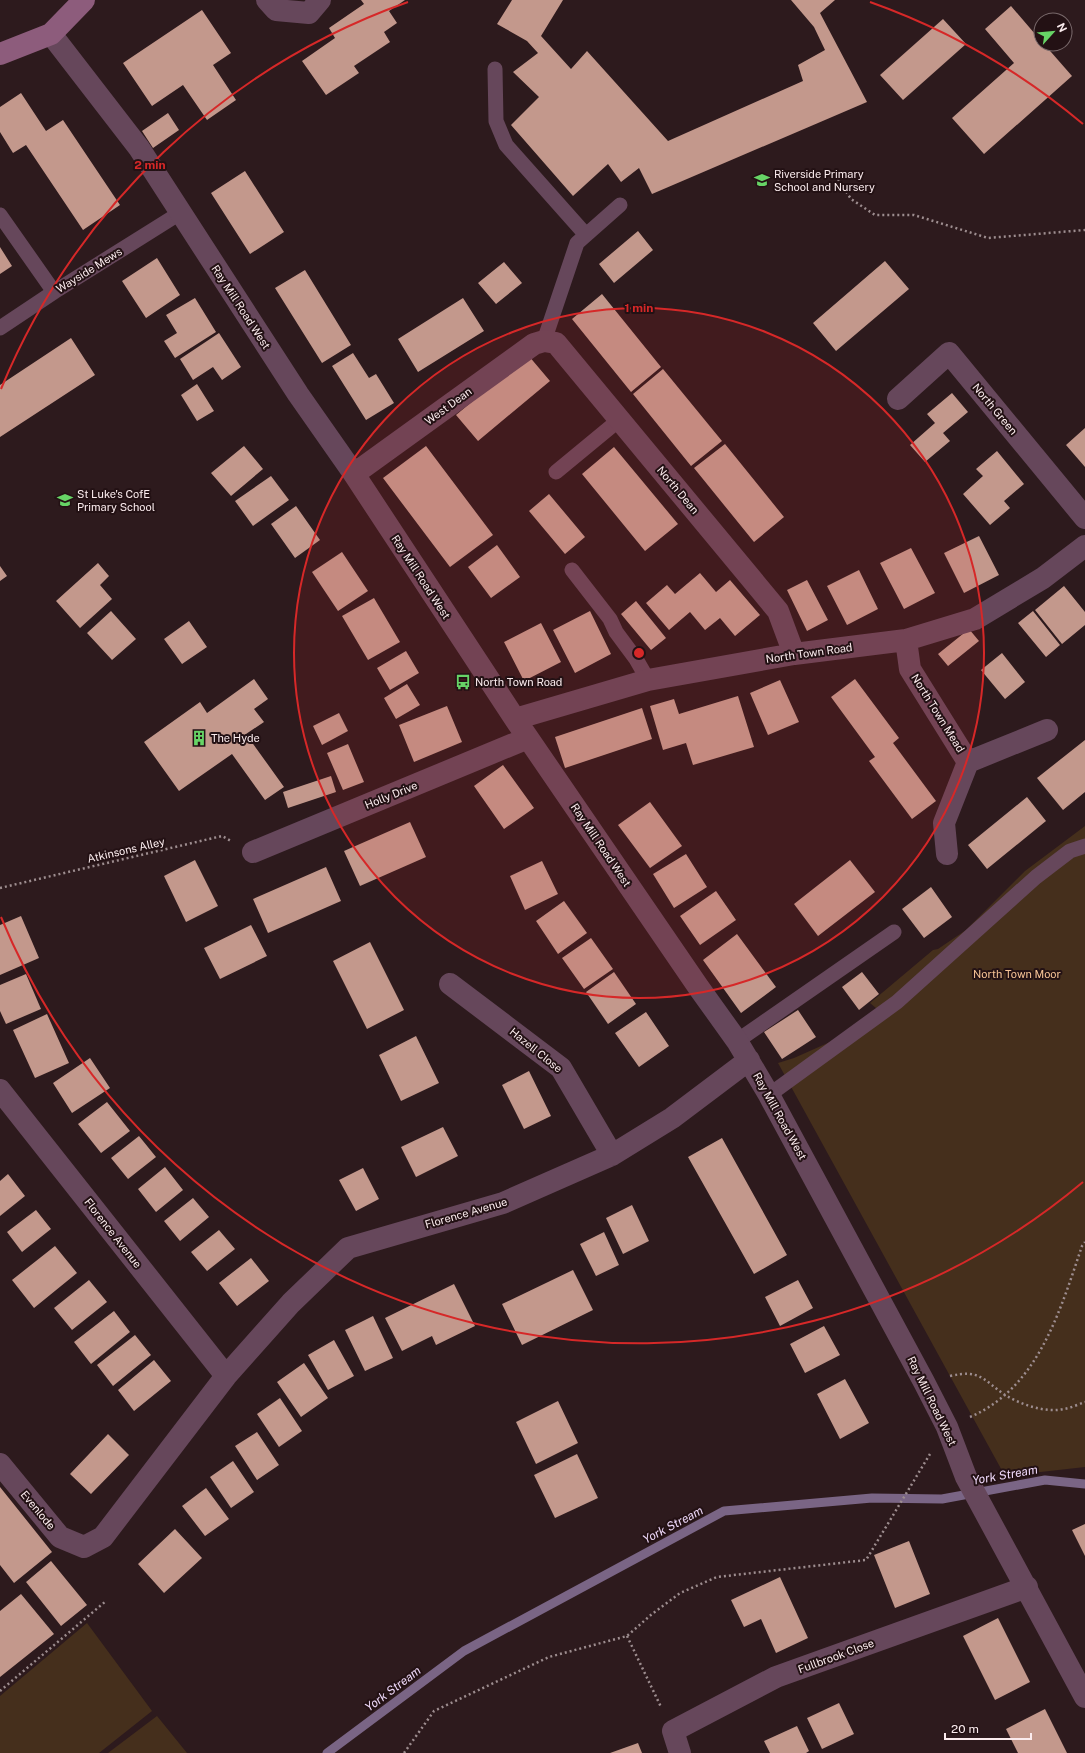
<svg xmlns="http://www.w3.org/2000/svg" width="1085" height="1753" viewBox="0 0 1085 1753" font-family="'Public Sans',sans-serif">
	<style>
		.green { fill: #452f1c }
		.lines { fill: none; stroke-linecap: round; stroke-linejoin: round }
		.stream { stroke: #7a6585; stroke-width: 9 }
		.building { fill: #c3988c }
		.path { stroke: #9d8d8f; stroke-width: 2.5; stroke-dasharray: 2 3; stroke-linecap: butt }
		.service { stroke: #66475b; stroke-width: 15 }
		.minor { stroke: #66475b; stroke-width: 22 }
		.secondary { stroke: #8d5c7c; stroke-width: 22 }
		.ring { fill: none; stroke: #d62828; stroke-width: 2 }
		.labels { text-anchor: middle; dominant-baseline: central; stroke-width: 4; stroke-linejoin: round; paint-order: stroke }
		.poi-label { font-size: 11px; fill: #fbecee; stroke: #231114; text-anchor: start }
		.street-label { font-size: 11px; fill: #fbecee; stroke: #231114 }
		.park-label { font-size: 11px; fill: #f8c496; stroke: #231114 }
		.water-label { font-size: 12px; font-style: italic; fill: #eed8f9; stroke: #231114 }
		.centre { fill: #d62828; stroke: #231114; stroke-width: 2 }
		.ring-label { font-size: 12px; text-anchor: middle; font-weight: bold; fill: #d62828; stroke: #231114; stroke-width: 4; stroke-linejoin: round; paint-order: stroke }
	</style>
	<rect width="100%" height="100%" fill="#2d1a1d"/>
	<!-- green -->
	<path class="green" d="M1085 826V1467L1005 1476 778 1063 794 1058 839 1038 877 1009 870 1003 933 950 938 949 966 930 1025 871Z
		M87 1623 152 1711 99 1753H0V1696Z
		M157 1716 187 1753H108Z"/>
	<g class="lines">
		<!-- stream -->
		<path class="stream" d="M327 1753 464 1651 724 1511 872 1498 942 1499 1045 1480 1085 1484"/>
	</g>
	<!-- building -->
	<path class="building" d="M361 0H405L389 11 397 23 384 32 390 42 354 66 359 73 326 95 302 61 335 38 329 28 364 4Z
		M512 0H563L541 36 571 69 587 51 668 141 803 81 798 65 825 50 814 27 791 0H835L820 13 867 102 652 194 639 168 621 182 608 164 573 196 511 125 539 97 513 72 538 53 527 41 497 24Z
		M1011 6 1041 41V44H1044L1072 76 984 154 952 118 1014 63 985 29Z
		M202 10 231 53 213 65 236 100 207 120 183 85 152 106 123 63Z
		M943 19 966 44 903 100 880 75Z
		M21 93 46 131 63 120 120 205 83 230 26 145 13 153 0 132V107Z
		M168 113 179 130 153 148 142 131Z
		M245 171 284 232 250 254 211 193Z
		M638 231 653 250 614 283 599 264Z
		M0 247 12 266 0 274Z
		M157 258 180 295 146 318 122 281Z
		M885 261 909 289 836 351 813 323Z
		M504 262 522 283 496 304 478 283Z
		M305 270 351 345 322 363 275 288Z
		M602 294 661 367 631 392 572 319Z
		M195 298 216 332 175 358 164 341 177 333 166 315Z
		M463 298 484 331 418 372 398 339Z
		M219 333 241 367 222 380 213 367 193 380 180 359Z
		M71 338 95 375 0 437V385Z
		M353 353 369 378 376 374 394 403 366 420 332 366Z
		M528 355 550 381 478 441 456 415Z
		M663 369 722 441 691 466 633 394Z
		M197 384 214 411 197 421 181 395Z
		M952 393 968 412 943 433 950 441 925 462 910 445 935 423 927 414Z
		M1085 428V467L1066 445Z
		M725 444 784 517 754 542 694 468Z
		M244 446 263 469 231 496 211 473Z
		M426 446 493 535 450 567 383 478Z
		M614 447 678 524 645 551 582 474Z
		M997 451 1024 484 1004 501 1010 508 990 525 963 494 983 476 976 469Z
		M271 476 289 500 253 526 235 501Z
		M549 494 585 537 565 554 529 511Z
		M296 506 320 540 295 558 271 524Z
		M979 536 999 575 964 593 944 553Z
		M497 545 520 577 491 598 468 567Z
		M911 548 935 593 904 609 880 563Z
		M342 552 368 591 338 611 312 572Z
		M98 563 109 576 100 585 112 599 80 628 56 601Z
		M0 566 7 576 0 581Z
		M859 570 878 609 847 625 827 586Z
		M700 573 716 592 730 580 760 615 735 636 720 618 705 630 690 612 669 630 646 603 667 585 675 594Z
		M807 580 828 620 807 631 787 590Z
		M1064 586 1085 612V625L1062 644 1035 610Z
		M374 598 400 642 368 660 342 616Z
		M636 601 666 638 651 650 621 614Z
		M111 611 136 639 112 660 87 633Z
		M590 611 611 654 575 673 553 630Z
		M1033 611 1060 645 1046 657 1018 623Z
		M189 621 207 647 182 664 164 639Z
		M541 623 561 662 524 681 504 642Z
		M969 629 979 641 948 666 938 654Z
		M406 651 419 673 390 690 377 668Z
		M1002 653 1025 682 1005 699 981 670Z
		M254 679 268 699 254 709 264 722 246 734 284 787 265 800 232 754 179 791 144 742 200 702 207 713Z
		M855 679 899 738 893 743 936 801 912 819 869 761 875 757 831 697Z
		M780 680 799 722 768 735 750 693Z
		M407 684 420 705 396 719 384 698Z
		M738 696 754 747 693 765 686 743 663 750 650 706 674 699 679 714Z
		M447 706 462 742 414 762 399 725Z
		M642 708 652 739 565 768 555 737Z
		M339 713 348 731 322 745 313 726Z
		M1085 740V792L1063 810 1037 778Z
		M348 744 364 782 343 790 327 753Z
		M503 765 534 808 504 829 474 786Z
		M331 776 336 792 288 808 283 792Z
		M1027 797 1046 821 987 869 968 845Z
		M650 802 682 846 650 868 618 825Z
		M410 822 426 857 360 886 344 851Z
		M686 854 707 887 674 908 653 874Z
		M195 860 218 906 186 922 164 876Z
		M850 860 875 892 818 936 794 904Z
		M542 861 558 894 525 910 510 876Z
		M326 867 341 901 268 933 253 899Z
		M931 887 952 917 924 938 902 909Z
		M716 891 736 920 700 945 680 916Z
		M564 901 587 933 558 954 536 921Z
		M21 916 39 958 0 975V925Z
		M251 925 267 956 220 979 204 948Z
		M737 934 776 987 741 1013 703 960Z
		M591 938 613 969 584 989 562 958Z
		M370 942 404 1010 367 1029 333 961Z
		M614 972 636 1004 608 1024 586 992Z
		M862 972 879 994 859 1010 842 987Z
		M26 974 41 1009 6 1024 0 1011V985Z
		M798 1010 816 1037 782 1059 764 1032Z
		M646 1012 669 1046 639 1067 615 1033Z
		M47 1014 69 1063 35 1078 13 1030Z
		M416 1036 439 1083 401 1101 379 1055Z
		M90 1058 110 1088 72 1113 53 1083Z
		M529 1071 551 1116 524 1129 502 1085Z
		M107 1102 130 1131 101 1153 78 1124Z
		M443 1127 458 1156 416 1177 401 1147Z
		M139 1136 156 1157 128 1179 111 1158Z
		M722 1138 787 1255 754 1274 688 1157Z
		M165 1167 183 1190 156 1212 138 1189Z
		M363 1168 379 1199 356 1211 339 1180Z
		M8 1174 25 1196 0 1216V1181Z
		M193 1198 209 1217 180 1241 164 1221Z
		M632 1205 649 1241 623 1254 606 1218Z
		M36 1210 51 1229 22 1252 7 1232Z
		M219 1230 235 1249 207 1271 191 1252Z
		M604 1232 619 1265 596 1276 580 1244Z
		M55 1246 77 1273 34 1308 12 1280Z
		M251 1258 269 1281 237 1306 219 1283Z
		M573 1270 593 1310 522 1345 502 1304Z
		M89 1280 107 1302 72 1330 54 1308Z
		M798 1280 813 1308 780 1326 765 1297Z
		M454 1284 475 1326 436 1345 432 1336 402 1351 385 1318Z
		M114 1311 130 1332 91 1364 74 1342Z
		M373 1316 393 1358 365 1371 345 1330Z
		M824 1326 840 1355 805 1373 790 1344Z
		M135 1335 151 1355 113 1386 97 1365Z
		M334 1340 354 1376 328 1390 308 1355Z
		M154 1360 171 1381 134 1411 118 1390Z
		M304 1363 328 1398 301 1417 277 1382Z
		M845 1379 869 1423 840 1439 817 1394Z
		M280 1398 302 1431 279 1447 257 1414Z
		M558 1401 578 1443 536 1464 516 1422Z
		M257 1432 279 1465 257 1480 235 1446Z
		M108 1434 129 1455 91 1494 70 1474Z
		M577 1454 598 1498 555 1518 534 1475Z
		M233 1461 254 1492 231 1508 210 1477Z
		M0 1487 52 1552 14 1583 0 1565Z
		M206 1488 229 1519 205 1536 182 1506Z
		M1085 1524V1556L1072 1530Z
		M175 1529 202 1558 164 1593 138 1564Z
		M909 1541 930 1594 895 1608 874 1555Z
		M51 1561 87 1605 61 1626 26 1582Z
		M780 1577 808 1638 776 1653 761 1619 744 1627 731 1600Z
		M21 1594 54 1634 0 1677V1611Z
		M998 1618 1030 1682 995 1700 963 1636Z
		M839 1703 854 1734 822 1749 807 1718Z
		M1045 1709 1067 1753H1018L1006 1729Z
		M797 1726 809 1751 806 1753H770L764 1741Z
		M638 1743 642 1753H610Z"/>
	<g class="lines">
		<!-- path -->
		<path class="path" d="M838 179 851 199 875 215H914L988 238 1085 230
			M0 888 222 836 231 841
			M950 1376C981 1369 983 1380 1005 1395 1022 1405 1045 1413 1064 1409 1071 1408 1079 1404 1085 1402
			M970 1417C1038 1388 1060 1311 1082 1246L1085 1242
			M627 1636 661 1707
			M0 1691 106 1601
			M404 1753 434 1711 549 1657 627 1636 652 1614 680 1593 717 1577 866 1560 930 1454"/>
		<!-- service -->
		<path class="service" d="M495 69 496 121 506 145 586 235
			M0 215 54 292
			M0 328 54 292 180 213
			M544 341 577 243 620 205
			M556 472 619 420
			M572 570 610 619 616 632 636 659 648 680
			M737 1041 894 932
			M769 1095 897 1002 1036 877 1070 851 1085 846"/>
		<!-- minor -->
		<path class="minor" d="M267 0 276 10 309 13 320 0
			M51 34 139 148 298 394 354 474 515 719 699 988 737 1041 769 1095 924 1382 947 1427 966 1477 1085 1697
			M898 399 949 353 1085 518
			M354 474 534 344 544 341 556 343 778 611 794 654
			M906 640 910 669 968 762
			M515 719 648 680 794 654 906 640 975 619 1043 578 1085 546
			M253 852 528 738
			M947 854 944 823 968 762 1047 730
			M450 984 561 1068 612 1155
			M0 1090 226 1376
			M0 1464 60 1537 84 1547 103 1537 226 1376 291 1303 348 1248 503 1203 612 1155 672 1118 749 1060
			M680 1753 673 1731 776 1677 1027 1587"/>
		<!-- secondary -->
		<path class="secondary" d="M0 54 51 34 84 0"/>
	</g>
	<!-- distance rings -->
	<circle cx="639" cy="653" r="345" fill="#d62828" fill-opacity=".12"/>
	<g class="ring">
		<circle cx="639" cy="653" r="345"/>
		<path d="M1083 1182A691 691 0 0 1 1 917M1 389A691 691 0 0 1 408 2M870 2A691 691 0 0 1 1083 124"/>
	</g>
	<!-- icons -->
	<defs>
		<symbol id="school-bare" viewBox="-9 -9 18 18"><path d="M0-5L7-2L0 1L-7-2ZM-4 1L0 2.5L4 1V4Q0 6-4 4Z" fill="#67d466" stroke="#231114" stroke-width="2.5" paint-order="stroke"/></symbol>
		<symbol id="bus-bare" viewBox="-9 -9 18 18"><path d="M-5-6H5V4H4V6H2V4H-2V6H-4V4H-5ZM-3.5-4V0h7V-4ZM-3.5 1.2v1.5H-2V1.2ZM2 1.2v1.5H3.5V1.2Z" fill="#67d466" stroke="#231114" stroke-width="2.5" paint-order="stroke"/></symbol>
		<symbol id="building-bare" viewBox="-9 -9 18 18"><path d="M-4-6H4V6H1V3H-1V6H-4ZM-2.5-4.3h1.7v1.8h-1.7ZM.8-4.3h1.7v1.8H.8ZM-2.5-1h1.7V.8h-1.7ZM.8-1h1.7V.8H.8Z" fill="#67d466" stroke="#231114" stroke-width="2.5" paint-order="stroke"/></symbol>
	</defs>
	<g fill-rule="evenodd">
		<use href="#school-bare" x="751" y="169" width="22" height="22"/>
		<use href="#school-bare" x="54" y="489" width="22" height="22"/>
		<use href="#bus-bare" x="452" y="671" width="22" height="22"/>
		<use href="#building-bare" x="188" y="727" width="22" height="22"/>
	</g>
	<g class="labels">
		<!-- poi labels -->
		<g class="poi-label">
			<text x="774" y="174">Riverside Primary<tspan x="774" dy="13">School and Nursery</tspan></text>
			<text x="77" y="494">St Luke's CofE<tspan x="77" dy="13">Primary School</tspan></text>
			<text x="475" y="682">North Town Road</text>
			<text x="211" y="738">The Hyde</text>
		</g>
		<!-- street labels -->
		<g class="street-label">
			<text transform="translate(89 270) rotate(-32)">Wayside Mews</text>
			<text transform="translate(241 307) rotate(57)">Ray Mill Road West</text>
			<text transform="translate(448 406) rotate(-36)">West Dean</text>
			<text transform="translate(995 409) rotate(50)">North Green</text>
			<text transform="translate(678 490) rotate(50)">North Dean</text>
			<text transform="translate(421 577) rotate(57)">Ray Mill Road West</text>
			<text transform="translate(809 653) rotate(-8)">North Town Road</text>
			<text transform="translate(938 713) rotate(58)">North Town Mead</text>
			<text transform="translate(391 795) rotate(-22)">Holly Drive</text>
			<text transform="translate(601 845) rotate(56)">Ray Mill Road West</text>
			<text transform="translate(126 850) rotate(-13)">Atkinsons Alley</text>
			<text transform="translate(536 1050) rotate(39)">Hazell Close</text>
			<text transform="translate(780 1116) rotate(61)">Ray Mill Road West</text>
			<text transform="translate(466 1213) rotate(-16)">Florence Avenue</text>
			<text transform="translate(113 1233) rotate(52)">Florence Avenue</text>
			<text transform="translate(932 1401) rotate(64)">Ray Mill Road West</text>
			<text transform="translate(38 1510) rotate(50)">Evenlode</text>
			<text transform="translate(836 1656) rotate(-20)">Fullbrook Close</text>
		</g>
		<!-- park labels -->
		<g class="park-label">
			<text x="1017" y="974">North Town Moor</text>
		</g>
		<!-- water labels -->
		<g class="water-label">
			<text transform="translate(1005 1475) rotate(-10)">York Stream</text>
			<text transform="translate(673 1525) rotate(-28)">York Stream</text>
			<text transform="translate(393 1689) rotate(-37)">York Stream</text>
		</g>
	</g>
	<circle cx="639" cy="653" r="6" class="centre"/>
	<g class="ring-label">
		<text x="150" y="169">2 min</text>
		<text x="639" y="312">1 min</text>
	</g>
	<!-- north arrow -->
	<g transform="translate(1053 32) rotate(63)"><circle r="19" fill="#231114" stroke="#79696b"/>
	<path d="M0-3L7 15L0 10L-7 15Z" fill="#67d466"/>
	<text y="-6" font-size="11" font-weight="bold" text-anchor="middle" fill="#fbecee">N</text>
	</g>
	<!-- scale -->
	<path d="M945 1733v6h86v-6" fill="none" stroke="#fbecee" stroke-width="2"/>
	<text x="951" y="1733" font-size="12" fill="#fbecee" stroke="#231114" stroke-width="3" paint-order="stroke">20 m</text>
</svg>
